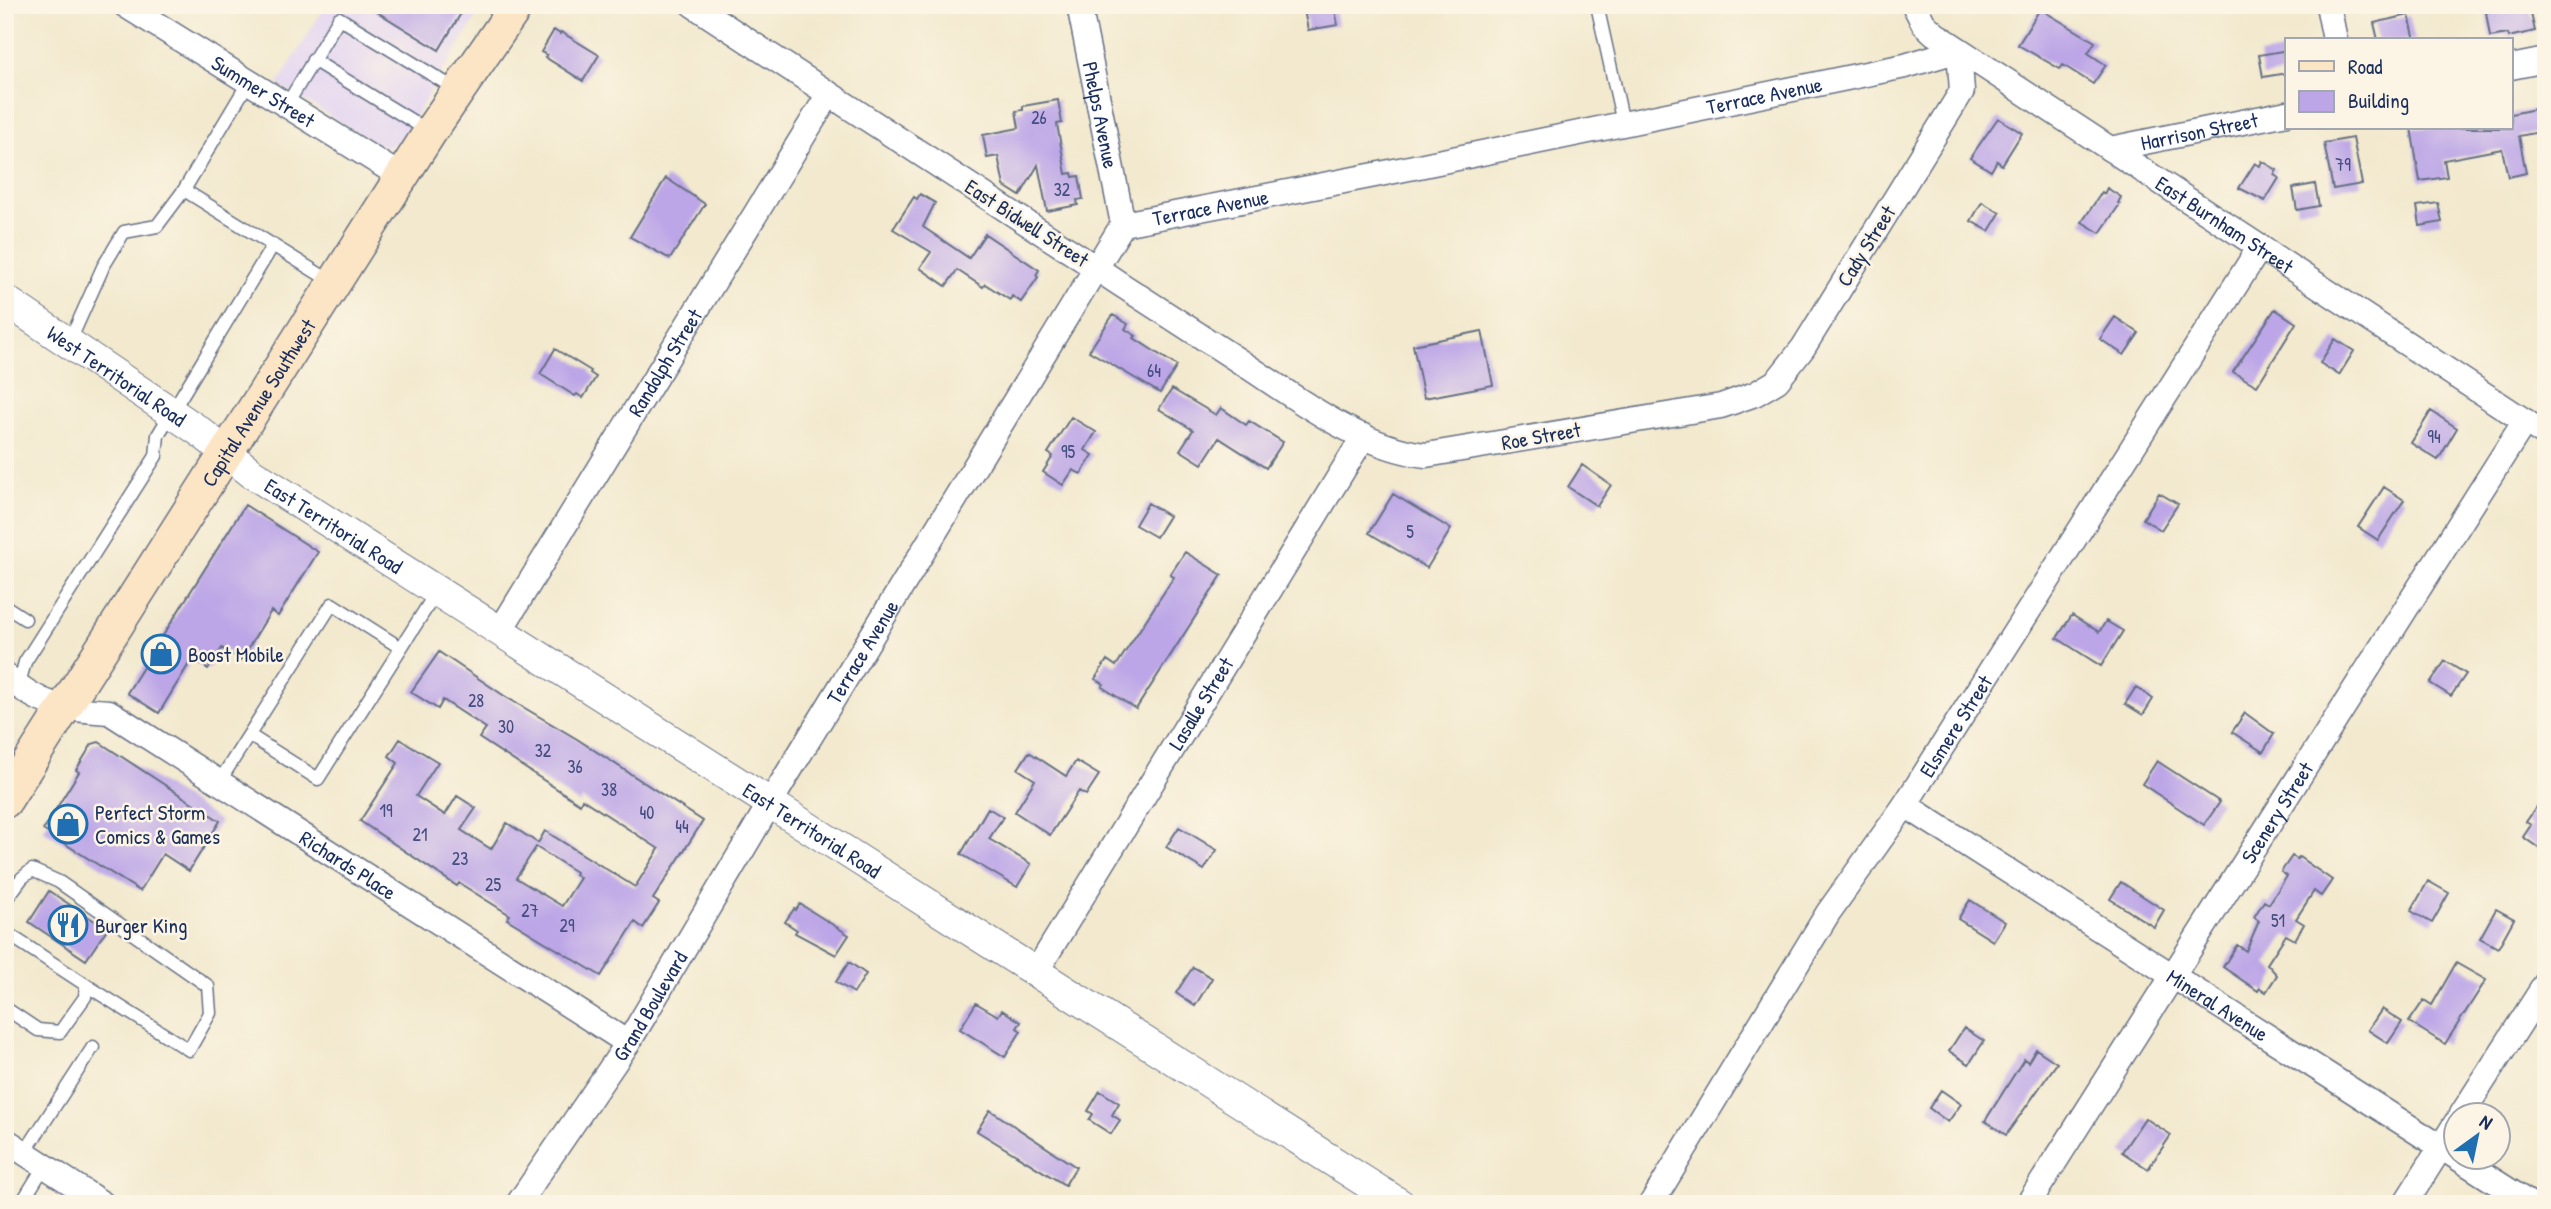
<svg xmlns="http://www.w3.org/2000/svg" width="2551" height="1209" viewBox="0 0 2551 1209" font-family="'Patrick Hand',sans-serif">
	<style>
		.built { fill: #e2d4f3 }
		.building { fill: #bca6e7; fill-rule: evenodd }
		.lines { fill: none; stroke-linecap: round; stroke-linejoin: round }
		.service-casing { stroke: #667085; stroke-width: 15 }
		.minor-casing { stroke: #667085; stroke-width: 27 }
		.tertiary-casing { stroke: #667085; stroke-width: 32 }
		.secondary-casing { stroke: #667085; stroke-width: 36 }
		.service { stroke: #fff; stroke-width: 12 }
		.minor { stroke: #fff; stroke-width: 24 }
		.tertiary { stroke: #fff; stroke-width: 30 }
		.secondary { stroke: #fce5c4; stroke-width: 33 }
		.labels { text-anchor: middle; dominant-baseline: central; stroke-width: 5; stroke-linejoin: round; paint-order: stroke }
		.number-label { font-size: 18px; fill: #434d80 }
		.street-label { font-size: 21px; fill: #1b2f5e; stroke: #fcf5e5 }
		.poi-label { font-size: 21px; fill: #1b2f5e; stroke: #fcf5e5; text-anchor: start }
	</style>
	<rect width="100%" height="100%" fill="#fcf5e5"/>
	<filter id="ink" filterUnits="userSpaceOnUse"><feTurbulence type="fractalNoise" baseFrequency=".0143" numOctaves="2"/><feDisplacementMap in="SourceGraphic" scale="14" xChannelSelector="R" yChannelSelector="G"/><feConvolveMatrix kernelMatrix="1 2 1 2 8 2 1 2 1" color-interpolation-filters="sRGB"/></filter>
	<filter id="wash" filterUnits="userSpaceOnUse"><feTurbulence type="fractalNoise" baseFrequency=".00686" numOctaves="4" result="noise"/><feDisplacementMap in="SourceGraphic" scale="28" xChannelSelector="R" yChannelSelector="G"/><feGaussianBlur stdDeviation="1.57" result="paint"/><feColorMatrix in="noise" values="0 0 0 0 0 0 0 0 0 0 0 0 0 0 0 0 0 1.4 0 .05"/><feComposite in="paint" operator="in"/></filter>
	<g filter="url(#wash)">
		<rect width="100%" height="100%" fill="#f2e9ce"/>
		<!-- built -->
		<path class="built" d="M326 5H484L401 139 387 147 374 143 278 84Z"/>
		<g id="blocks">
			<!-- building -->
			<path class="building" d="M366 5H466L439 50Z
				M1303 5H1334L1338 25 1308 30Z
				M2523 5H2529L2535 31 2508 37 2507 34 2490 37 2486 12Z
				M2040 9 2095 42 2088 53 2106 65 2093 84 2063 65 2060 69 2018 45Z
				M2409 15 2415 40H2378L2374 23Z
				M554 30 560 34 561 32 599 55 583 81 545 57 547 55 541 52Z
				M2282 51 2287 52V73L2263 77 2259 55Z
				M1058 100 1062 123 1057 124 1066 174 1072 173 1073 177 1079 176 1083 199 1077 200 1078 205 1047 211 1038 165 1020 196 1004 186 998 156 987 158 983 135 1019 128 1016 111 1023 110V106Z
				M2540 108 2545 131 2519 136 2526 173 2508 177 2502 149 2444 160 2447 177 2420 181 2411 128H2511V114Z
				M1998 118 2022 133 2002 165 1997 161 1991 171 1970 158Z
				M2353 138 2362 184 2333 189 2324 143Z
				M2262 161 2277 170 2274 175 2279 178 2265 201 2239 188 2255 163 2260 166Z
				M666 178 705 204 670 259 630 237Z
				M2315 184 2319 206 2297 210 2293 188Z
				M2107 188 2121 197 2118 203 2120 204 2100 233 2082 222 2102 192 2104 194Z
				M920 194 935 203 923 227 969 258 985 234 1039 270 1036 275 1038 277 1021 302 1012 296 1010 300 985 284 983 287 957 270 946 286 920 268 931 252 893 229 914 197 917 199Z
				M1982 202 2000 213 1989 231 1971 221Z
				M2438 203 2442 222 2420 226 2417 206Z
				M2275 309 2296 323 2257 386 2233 372Z
				M1113 315 1128 324 1125 329 1136 336 1134 338 1177 366 1160 393 1089 351Z
				M2115 317 2139 333 2124 355 2100 339Z
				M1482 331 1493 385 1424 398 1413 345Z
				M2335 339 2354 351 2339 375 2320 363Z
				M555 349 591 371 590 373 596 377 583 398 577 394 575 396 540 374Z
				M1172 389 1216 415 1221 408 1246 425 1249 421 1283 442 1266 468 1219 438 1202 464 1180 450 1193 430 1159 409Z
				M2431 411 2457 428 2438 460 2411 443Z
				M1071 417 1096 432 1085 450 1093 455 1081 474 1073 470 1063 485 1043 472 1053 456 1048 453Z
				M1582 465 1611 485 1597 506 1568 487Z
				M2384 487 2404 500 2378 540 2358 527Z
				M2159 493 2178 504 2161 530 2143 519Z
				M1393 494 1451 529 1427 568 1369 533Z
				M1148 503 1169 516 1156 537 1135 525Z
				M245 505 318 552 278 616 271 611 241 660 222 648 208 669 192 659 159 713 127 693Z
				M1185 552 1222 575 1136 709 1102 687 1104 684 1095 679 1107 660 1116 666 1174 577 1170 575Z
				M2072 615 2099 632 2106 621 2123 631 2101 666 2057 638Z
				M439 652 506 697 577 739 703 821 653 899 659 903 643 928 635 922 601 976 507 919 510 915 459 883 457 886 360 821 398 763 389 756 400 739 438 762 416 796 445 815 457 796 476 808 461 830 491 849 507 823 538 843 545 831 635 887 659 849 582 799 580 804 479 738 486 728 443 700 438 709 411 692ZM536 847 576 872 575 874 580 878 562 906 516 878Z
				M2445 661 2466 674 2451 696 2430 683Z
				M2136 687 2153 699 2143 715 2125 704Z
				M2245 713 2274 734 2263 752 2232 732Z
				M99 742 220 821 189 871 163 854 140 891 43 830 79 772 76 770 92 744Z
				M1029 752 1066 776 1076 761 1099 775 1086 795 1079 791 1050 835 1015 812 1035 780 1018 769Z
				M2157 761 2220 802 2204 825 2142 784Z
				M2546 793V853L2523 837 2531 825 2526 822Z
				M988 808 1003 817 989 839 1031 864 1017 887 961 854Z
				M1179 827 1217 850 1204 870 1166 847Z
				M2292 856 2297 859 2299 857 2332 880 2321 896 2314 891 2296 919 2304 924 2295 940 2286 935 2267 964 2277 975 2266 992 2260 988 2258 991 2223 967 2237 945 2246 951 2259 921 2254 917 2264 901 2269 904 2287 876 2281 872Z
				M2428 881 2449 893 2432 923 2411 911Z
				M2121 882 2164 910 2154 927 2110 899Z
				M49 891 107 929 86 960 29 922Z
				M1970 900 2005 922 1993 941 1958 919Z
				M800 904 849 935 836 955 795 933 797 930 785 922 794 909 796 910Z
				M2496 909 2514 919 2498 948 2480 938Z
				M849 962 866 974 854 993 836 982Z
				M2456 963 2486 980 2445 1044 2409 1022 2424 1000 2432 1005Z
				M1193 967 1212 978 1195 1006 1176 993Z
				M976 1003 998 1016 1002 1010 1021 1022 1017 1028 1021 1031 1005 1057 960 1029Z
				M2382 1009 2402 1022 2388 1043 2368 1030Z
				M1964 1028 1984 1041 1969 1064 1949 1051Z
				M2036 1049 2057 1063 2006 1135 1985 1121 2024 1059 2028 1062Z
				M1941 1090 1961 1104 1948 1122 1929 1108Z
				M1100 1091 1119 1103 1112 1115 1120 1120 1111 1134 1089 1120 1093 1114 1088 1111Z
				M990 1110 1076 1167 1065 1185 977 1131Z
				M2145 1118 2171 1135 2148 1169 2122 1152Z"/>
		</g>
	</g>
	<g filter="url(#ink)">
		<use href="#blocks" fill-opacity="0" stroke="#667085" stroke-width="2"/>
		<g class="lines">
			<defs>
				<path id="service" d="M1597 5 1623 123
					M313 60 430 132
					M286 106 339 18 457 90
					M184 190 332 282
					M69 343 103 267 124 232 157 226 184 190 248 83
					M5 606 25 619
					M18 687 25 662 156 456 158 435 273 245
					M249 735 318 779 437 591
					M219 782 332 604 401 648
					M5 901 22 878 32 870 59 882 208 986 210 1013 189 1050 86 985
					M5 932 86 985 85 997 60 1032 38 1030 5 1008
					M25 1152 93 1047
					M21 1204 45 1165"/>
				<g id="minor">
					<path id="s1" d="M125 5 402 177"/>
					<path id="s2" d="M1079 5 1123 224"/>
					<path id="s3" d="M1914 5 1924 24 1935 34 2546 435"/>
					<path d="M2328 5 2335 40"/>
					<path d="M2511 67 2546 60"/>
					<path id="s4" d="M2110 149 2287 113"/>
					<path id="s5" d="M500 631 829 94"/>
					<path id="s6" d="M5 675C41 707 63 709 109 712L628 1043"/>
					<path id="s7" d="M1905 805 2530 1204"/>
					<path id="s8" d="M1036 972 1364 436"/>
					<path d="M2462 1114 2546 983"/>
					<path d="M5 1140 103 1204"/>
					<path id="s9" d="M518 1204 628 1043 785 778 1096 268 1123 224 1380 174 1905 66 1959 50 1962 91 1803 348 1777 381 1755 394 1721 406 1426 455C1365 449 1300 401 1250 368 1207 340 1163 312 1120 284L1096 268 693 5"/>
					<path id="s10" d="M1651 1204 1828 913 1905 805 2260 247"/>
					<path id="s11" d="M2028 1204 2525 421"/>
					<path d="M2405 1204 2456 1123"/>
				</g>
				<g id="tertiary">
					<path id="s12" d="M5 300 199 431 253 474 1400 1204"/>
				</g>
				<g id="secondary">
					<path id="s13" d="M5 801 430 132 517 5"/>
				</g>
			</defs>
			<!-- service casing -->
			<use href="#service" class="service-casing"/>
			<!-- minor casing -->
			<use href="#minor" class="minor-casing"/>
			<!-- tertiary casing -->
			<use href="#tertiary" class="tertiary-casing"/>
			<!-- secondary casing -->
			<use href="#secondary" class="secondary-casing"/>
			<!-- service -->
			<use href="#service" class="service"/>
			<!-- minor -->
			<use href="#minor" class="minor"/>
			<!-- tertiary -->
			<use href="#tertiary" class="tertiary"/>
			<!-- secondary -->
			<use href="#secondary" class="secondary"/>
		</g>
	</g>
	<!-- icons -->
	<defs>
		<symbol id="shop-ring" viewBox="-11 -11 22 22"><circle r="9.5" fill="#fcf5e5" stroke="#1f6fb2" stroke-width="1.5"/><path d="M-5-2.5h2.3a2.7 3.5 0 0 1 5.4 0H5L5.5 6h-11ZM-1.5-2.5h3a1.5 2.3 0 0 0-3 0Z" fill="#1f6fb2"/></symbol>
		<symbol id="restaurant-ring" viewBox="-11 -11 22 22"><circle r="9.5" fill="#fcf5e5" stroke="#1f6fb2" stroke-width="1.5"/><path d="M-5-6h1v4h1v-4h1v4h1v-4h1v5L-1.5 .5V6h-2V.5L-5-1ZM5-6V6H3V1.5H1.5Q1.5-4 5-6Z" fill="#1f6fb2"/></symbol>
	</defs>
	<g fill-rule="evenodd">
		<use href="#shop-ring" x="139" y="632" width="44" height="44"/>
		<use href="#shop-ring" x="46" y="802" width="44" height="44"/>
		<use href="#restaurant-ring" x="46" y="903" width="44" height="44"/>
	</g>
	<g class="labels">
		<!-- number labels -->
		<g class="number-label">
			<text x="1039" y="117">26</text>
			<text x="2343" y="164">79</text>
			<text x="1062" y="189">32</text>
			<text x="1154" y="370">64</text>
			<text x="2434" y="436">94</text>
			<text x="1068" y="451">95</text>
			<text x="1410" y="531">5</text>
			<text x="476" y="700">28</text>
			<text x="506" y="726">30</text>
			<text x="543" y="750">32</text>
			<text x="575" y="766">36</text>
			<text x="609" y="789">38</text>
			<text x="386" y="810">19</text>
			<text x="647" y="812">40</text>
			<text x="682" y="826">44</text>
			<text x="420" y="834">21</text>
			<text x="460" y="858">23</text>
			<text x="493" y="884">25</text>
			<text x="530" y="910">27</text>
			<text x="2278" y="920">51</text>
			<text x="567" y="925">29</text>
		</g>
		<!-- street labels -->
		<g class="street-label">
			<text stroke="none"><textPath href="#s1" startOffset="163">Summer Street</textPath></text>
			<text stroke="none"><textPath href="#s9" startOffset="1806">Terrace Avenue</textPath></text>
			<text stroke="none"><textPath href="#s2" startOffset="112">Phelps Avenue</textPath></text>
			<text stroke="none"><textPath href="#s4" startOffset="91">Harrison Street</textPath></text>
			<text stroke="none"><textPath href="#s9" startOffset="1241">Terrace Avenue</textPath></text>
			<text transform="translate(1027 223) rotate(33)">East Bidwell Street</text>
			<text stroke="none"><textPath href="#s3" startOffset="383">East Burnham Street</textPath></text>
			<text transform="translate(1866 246) rotate(-58)">Cady Street</text>
			<text stroke="none"><textPath href="#s5" startOffset="315">Randolph Street</textPath></text>
			<text stroke="none"><textPath href="#s12" startOffset="135">West Territorial Road</textPath></text>
			<text stroke="none"><textPath href="#s13" startOffset="472">Capital Avenue Southwest</textPath></text>
			<text transform="translate(1541 436) rotate(-10)">Roe Street</text>
			<text stroke="none"><textPath href="#s12" startOffset="399">East Territorial Road</textPath></text>
			<text stroke="none"><textPath href="#s9" startOffset="651">Terrace Avenue</textPath></text>
			<text stroke="none"><textPath href="#s8" startOffset="315">Lasalle Street</textPath></text>
			<text stroke="none"><textPath href="#s10" startOffset="567">Elsmere Street</textPath></text>
			<text stroke="none"><textPath href="#s11" startOffset="464">Scenery Street</textPath></text>
			<text stroke="none"><textPath href="#s12" startOffset="966">East Territorial Road</textPath></text>
			<text stroke="none"><textPath href="#s6" startOffset="397">Richards Place</textPath></text>
			<text stroke="none"><textPath href="#s7" startOffset="371">Mineral Avenue</textPath></text>
			<text stroke="none"><textPath href="#s9" startOffset="238">Grand Boulevard</textPath></text>
		</g>
		<!-- poi labels -->
		<g class="poi-label">
			<text x="188" y="654">Boost Mobile</text>
			<text x="95" y="812">Perfect Storm<tspan x="95" dy="24">Comics &amp; Games</tspan></text>
			<text x="95" y="925">Burger King</text>
		</g>
	</g>
	<!-- margin -->
	<rect width="2551" height="1209" fill="none" stroke="#fcf5e5" stroke-width="28"/>
	<!-- legend -->
	<rect x="2285" y="38" width="228" height="91" fill="#fcf5e5" stroke="#a2a6af" stroke-width="2"/>
	<rect x="2299" y="61" width="35" height="10" fill="#fce5c4" stroke="#a2a6af" stroke-width="2"/>
	<text x="2348" y="74" font-size="21" fill="#1b2f5e">Road</text>
	<rect x="2299" y="91" width="35" height="21" fill="#bca6e7" stroke="#a2a6af" stroke-width="2"/>
	<text x="2348" y="108" font-size="21" fill="#1b2f5e">Building</text>
	<!-- north arrow -->
	<g transform="translate(2477 1136) rotate(33)"><circle r="33" fill="#fcf5e5" stroke="#a2a6af" stroke-width="2"/>
	<path d="M0-5L12 26L0 18L-12 26Z" fill="#1f6fb2"/>
	<text y="-10" font-size="19" font-weight="bold" text-anchor="middle" fill="#1b2f5e">N</text>
	</g>
</svg>
